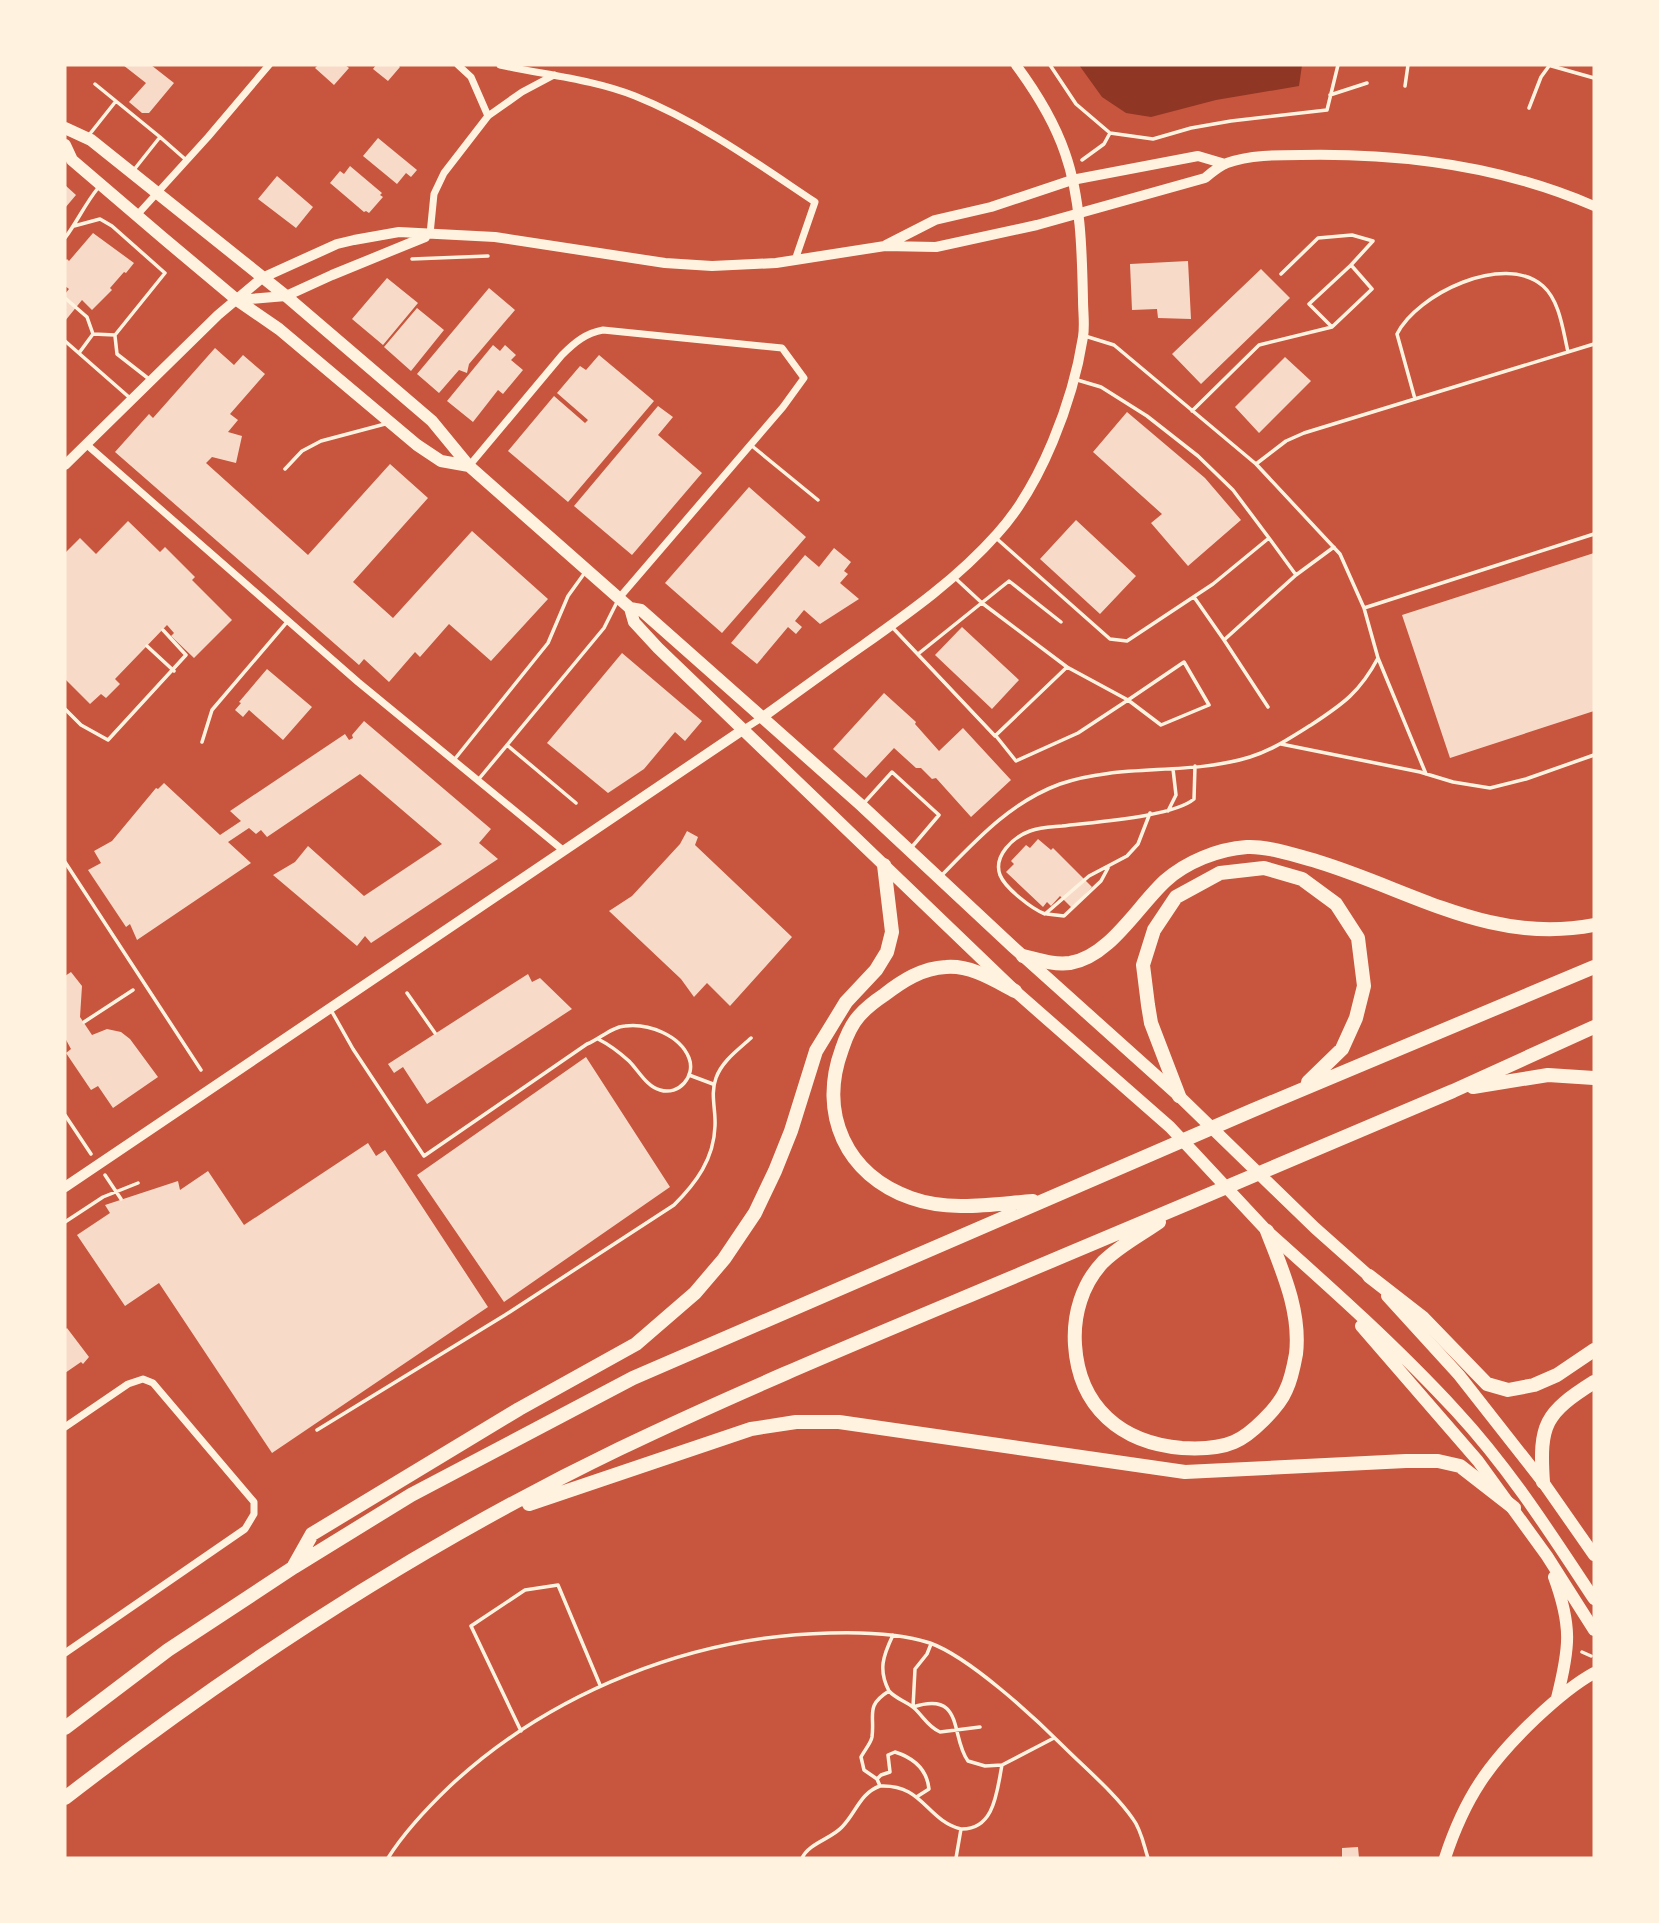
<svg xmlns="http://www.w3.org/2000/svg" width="1659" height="1923" viewBox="0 0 1659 1923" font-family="'Noto Serif',serif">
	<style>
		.water { fill: #8f3625 }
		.building { fill: #f7dbc8 }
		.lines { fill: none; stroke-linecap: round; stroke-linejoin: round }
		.path { stroke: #fff3e0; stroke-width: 3.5 }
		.service { stroke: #fff3e0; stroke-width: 3.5 }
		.minor { stroke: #fff3e0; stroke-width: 7 }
		.tertiary { stroke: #fff3e0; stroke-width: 10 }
		.secondary { stroke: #fff3e0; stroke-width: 10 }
		.primary { stroke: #fff3e0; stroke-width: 12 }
		.trunk { stroke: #fff3e0; stroke-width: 12 }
		.motorway { stroke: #fff3e0; stroke-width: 14 }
	</style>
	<rect width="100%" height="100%" fill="#c8553d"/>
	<!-- water -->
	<path class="water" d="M1079 65H1302L1299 86 1216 100 1151 117 1126 113 1102 97Z"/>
	<!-- building -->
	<path class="building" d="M123 65H151L174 83 149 113H142L129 102 146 83Z
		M318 65H345L349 68 334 85 315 68Z
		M376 65H398L400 67 388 81 373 69Z
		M378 138 417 170 411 177 406 173 397 184 363 156Z
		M350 166 382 193 380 195 383 197 369 213 366 211 364 212 330 183 340 171 344 174Z
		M277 176 313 207 296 228 258 199Z
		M65 185 76 195 65 208Z
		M93 233 134 263 126 273 124 272 110 288 112 290 92 310 82 300 65 321V294L69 289 65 286V261L67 259 69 261Z
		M1188 261 1191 319 1158 318 1157 309 1132 310 1130 264Z
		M1261 269 1290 298 1201 384 1172 354Z
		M387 278 418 303 383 345 352 319Z
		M489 288 515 310 469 364 467 373 459 370 439 393 417 374Z
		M417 308 444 330 411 371 384 347Z
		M493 345 500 351 505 345 516 355 511 360 523 370 503 394 498 390 473 422 447 401Z
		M215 348 234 365 243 355 265 374 230 414 238 420 228 432 242 436 236 463 212 457 206 463 308 555 390 464 428 498 353 582 393 618 472 531 548 599 491 661 449 624 420 657 415 652 389 682 364 659 359 665 115 452 149 414 153 418Z
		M599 355 654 401 568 502 508 451 554 396 585 423 588 420 557 393 580 366 586 370Z
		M1285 357 1311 381 1259 433 1235 407Z
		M658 406 673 417 658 435 702 473 632 555 574 506Z
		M1127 412 1205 478 1241 520 1188 566 1151 523 1162 514 1093 452Z
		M749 487 806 537 722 633 665 583Z
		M1076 520 1136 576 1100 614 1040 559Z
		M128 521 160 552 165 547 195 577 192 580 232 620 194 658 171 636 174 633 167 625 115 679 120 684 106 698 101 694 90 704 65 679V553L80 538 96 554Z
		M834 548 851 562 844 571 848 574 840 583 859 599 820 624 804 610 795 621 802 627 796 634 788 627 757 664 731 643 805 555 819 567Z
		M1594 553V711L1450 758 1402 615Z
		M962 627 1019 680 992 709 935 655Z
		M622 653 702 721 685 741 675 732 644 769 608 793 547 743Z
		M267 669 312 707 283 740 249 710 243 717 235 710 241 703 239 702Z
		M884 693 916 722 915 724 939 751 963 728 1011 780 971 817 936 778 932 779 921 768H916L894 748 866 778 833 749Z
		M364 721 491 829 479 843 498 859 371 943 365 936 357 946 273 875 295 862 308 846 364 896 442 844 360 774 267 837 261 830 256 834 249 828 228 842 251 863 137 940 130 924 126 927 88 870 101 863 94 851 112 841 156 788 158 789 164 783 220 835 241 821 230 811 345 734 349 740 353 738 352 735Z
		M687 831 698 837 695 845 792 937 730 1006 707 983 694 997 681 979 609 911 632 896 680 844Z
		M1038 839 1051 850 1053 848 1092 887 1072 908 1060 896 1051 906 1047 902 1043 907 1006 872 1014 864 1011 861 1026 845 1030 848Z
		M71 972 82 986 80 1017 92 1035 107 1029 121 1032 130 1039 158 1077 113 1108 98 1086 91 1090 66 1053 71 1049 65 1038V976Z
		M528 974 532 982 540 978 572 1009 427 1104 403 1067 394 1073 388 1064Z
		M586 1057 670 1187 504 1302 417 1175Z
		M368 1143 376 1156 385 1150 488 1307 272 1453 159 1283 125 1306 77 1235 110 1213 105 1205 178 1181 180 1190 208 1171 244 1225Z
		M67 1328 89 1357 83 1364 81 1362 65 1373V1330Z
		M1358 1847 1359 1858H1342V1848Z"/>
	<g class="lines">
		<!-- path -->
		<path class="path" d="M1050 65 1076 104 1110 133 1153 139 1191 128 1231 121 1327 110 1338 65
			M1548 65 1594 78
			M1405 86 1408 65
			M1330 95 1367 83
			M1529 108 1541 77 1549 66
			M1082 160 1104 144 1110 133
			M412 259 488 256
			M147 646 174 671
			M65 709 81 725 108 740 186 655 163 630
			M65 862 201 1070
			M407 993 435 1033
			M84 1022 133 990
			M65 1115 91 1154
			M105 1175 121 1199
			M65 1222 103 1197 138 1183
			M931 1644 927 1654 915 1669 913 1707C965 1690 950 1737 968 1761L985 1766 1002 1765
			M1582 1652 1591 1656
			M889 1691C878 1670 883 1656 893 1635
			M521 1731 471 1626 525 1590 558 1585 600 1685
			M877 1779 864 1770 861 1757C864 1751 871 1743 872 1737 875 1714 865 1706 889 1691 896 1699 906 1701 914 1708 923 1716 928 1727 940 1732L980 1727
			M880 1786 877 1779 881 1775 890 1772 888 1755 895 1752C914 1758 927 1770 929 1789L918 1796
			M388 1858C405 1831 427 1808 450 1786 551 1692 692 1636 830 1633 863 1632 899 1633 930 1643 969 1657 1033 1716 1063 1746 1085 1768 1116 1794 1133 1819 1141 1829 1144 1846 1148 1858
			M802 1858C809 1843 831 1839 842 1827 856 1813 860 1793 880 1786 923 1784 926 1820 961 1829
			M956 1858 961 1829C995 1830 997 1790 1002 1765L1054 1738"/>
		<!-- service -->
		<path class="service" d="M95 84 160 137 133 171
			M89 135 116 101
			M160 137 185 159
			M74 226 100 219 112 226 165 273 115 335 93 334 79 353
			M65 238C77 222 85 204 98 188
			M1281 274 1318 238 1352 235 1373 241 1351 265
			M65 298 87 317 93 334
			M115 336 117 354 149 379
			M65 341 130 398
			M1415 399 1397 334C1417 294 1504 252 1543 286 1560 301 1563 331 1568 352
			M1192 411 1259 345 1332 327 1372 289 1351 265 1309 304 1332 327
			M752 446 818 500
			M1256 464 1286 441 1304 433 1594 344
			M285 469 302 451 321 441 385 424
			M996 538 1110 639 1127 641 1213 584 1269 538 1233 490 1198 456 1147 416 1101 387 1074 379
			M1269 538 1296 575 1334 547
			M1194 597 1224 640 1296 575
			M1364 608 1594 534
			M892 627 995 736 1067 667 982 603 954 577
			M1224 640 1268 707
			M918 654 1009 581 1061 622
			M1378 658 1426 774
			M1184 662 1209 705 1161 725 1128 700Z
			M996 736 1016 761 1078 733 1128 700 1067 667
			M202 742 212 710 287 622
			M1281 744 1420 772 1453 782 1490 788 1526 779 1594 755
			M507 745 576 803
			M454 760 548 643 568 596 586 571
			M478 780 604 628 618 600
			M864 803 892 772 939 815 911 848
			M1168 811 1176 795 1173 769
			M1150 813 1138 844 1127 856 1089 876 1045 914C1032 909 1005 888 1000 875 993 856 1013 837 1030 831 1041 827 1052 827 1062 826 1093 822 1173 817 1194 799L1195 766
			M942 875C977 839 1011 802 1060 784 1120 763 1189 776 1250 757 1273 750 1291 737 1311 725 1343 704 1360 692 1378 658L1364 608 1340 554 1256 464 1114 345 1085 336
			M1047 914 1064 916 1101 881 1108 868
			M331 1010 353 1049 424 1156 587 1044C600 1039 611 1027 625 1026 648 1023 680 1035 689 1058 696 1076 679 1096 660 1090 647 1087 638 1070 629 1061 619 1052 610 1045 598 1039
			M689 1075 713 1084
			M317 1430 505 1315 674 1205C696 1183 714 1159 715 1126 716 1110 710 1094 716 1078 722 1061 738 1050 751 1038"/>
		<!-- minor -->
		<path class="minor" d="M458 65 471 77 488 116
			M500 65C545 75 592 79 635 96 700 122 758 164 815 202L795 260
			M138 214 208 137 269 65
			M430 234 434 194 444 173 488 116 522 92 554 75
			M86 444 358 682 564 851
			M469 466 562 355C575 342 586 333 603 330L782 348 804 378 783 407 619 598
			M744 729 763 717
			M65 1427 128 1384 143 1379 153 1383 254 1502V1514L245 1529 65 1653"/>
		<!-- tertiary -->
		<path class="tertiary" d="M763 717C796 693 829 669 862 646 910 612 958 578 997 534 1041 486 1073 401 1083 337 1085 325 1083 312 1083 300 1082 252 1081 198 1065 153 1054 121 1036 92 1016 65
			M65 1187 744 729"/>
		<!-- secondary -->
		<path class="secondary" d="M886 245 935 220 991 207 1072 180 1198 156 1225 164
			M237 300 286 296 332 275 425 237
			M65 465 218 315 262 278 337 244 354 240 399 232 495 237 665 263 712 266 776 263 885 246 936 247 1037 225 1205 178C1211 173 1219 166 1227 163 1249 155 1277 155 1301 155 1400 153 1502 166 1594 206"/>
		<!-- primary -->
		<path class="primary" d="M1267 1231C1332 1289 1397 1347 1456 1411 1509 1468 1551 1534 1594 1599
			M1387 1296 1459 1375 1543 1482 1594 1555
			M1361 1326 1478 1461 1547 1556 1594 1630
			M1554 1577C1572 1626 1570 1647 1557 1698
			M1445 1858C1465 1797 1489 1763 1535 1719 1553 1702 1572 1685 1594 1673"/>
		<!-- trunk -->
		<path class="trunk" d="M65 128 91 140 286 296 432 421 469 466 630 608 634 622 658 648 1015 991 1170 1127 1267 1231
			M65 145 72 160 162 237 237 300 279 329 417 445 441 461 469 466
			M630 608 641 610 862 806 1013 947 1179 1096 1315 1228 1369 1276"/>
		<!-- motorway -->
		<path class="motorway" d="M1023 956C1039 960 1054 965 1070 963 1109 957 1137 907 1165 881 1186 862 1218 849 1247 847 1268 846 1298 856 1319 862 1413 891 1492 945 1594 925
			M1015 991C994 980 971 965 946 967 922 968 902 981 884 995 875 1001 866 1008 859 1016 851 1025 846 1037 842 1049 818 1114 846 1175 911 1198 950 1212 993 1204 1033 1201
			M1473 1087 1548 1075 1594 1078
			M1179 1096 1151 1023 1148 1005 1143 965 1154 930 1176 897 1220 873 1264 868 1302 879 1336 904 1358 938 1364 986 1356 1018 1342 1049 1308 1082
			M1159 1222C1142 1234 1119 1246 1103 1262 1082 1284 1073 1315 1075 1345 1079 1407 1121 1443 1182 1448 1199 1449 1218 1449 1234 1442 1251 1435 1279 1407 1286 1390 1291 1380 1294 1365 1296 1354 1301 1311 1282 1270 1267 1231
			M1369 1276 1423 1318 1487 1384 1508 1390 1534 1385 1557 1375 1594 1350
			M1543 1482C1539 1424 1545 1413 1594 1382
			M529 1504 751 1429 796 1422H839L1185 1472 1406 1461H1438L1460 1466 1514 1508
			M294 1566 312 1534 519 1409 636 1344 695 1293 724 1259 755 1213 775 1171 791 1131 816 1051 846 1002 876 970 887 952 892 932 884 865
			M65 1728 168 1650 294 1567 411 1495 633 1378 1251 1111 1594 967
			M65 1798C238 1664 422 1544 619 1449 765 1379 915 1319 1063 1256 1193 1201 1323 1147 1453 1091 1500 1070 1547 1048 1594 1027"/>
	</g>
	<!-- border -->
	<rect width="1659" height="1923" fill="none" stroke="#fff3e0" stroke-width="133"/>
</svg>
